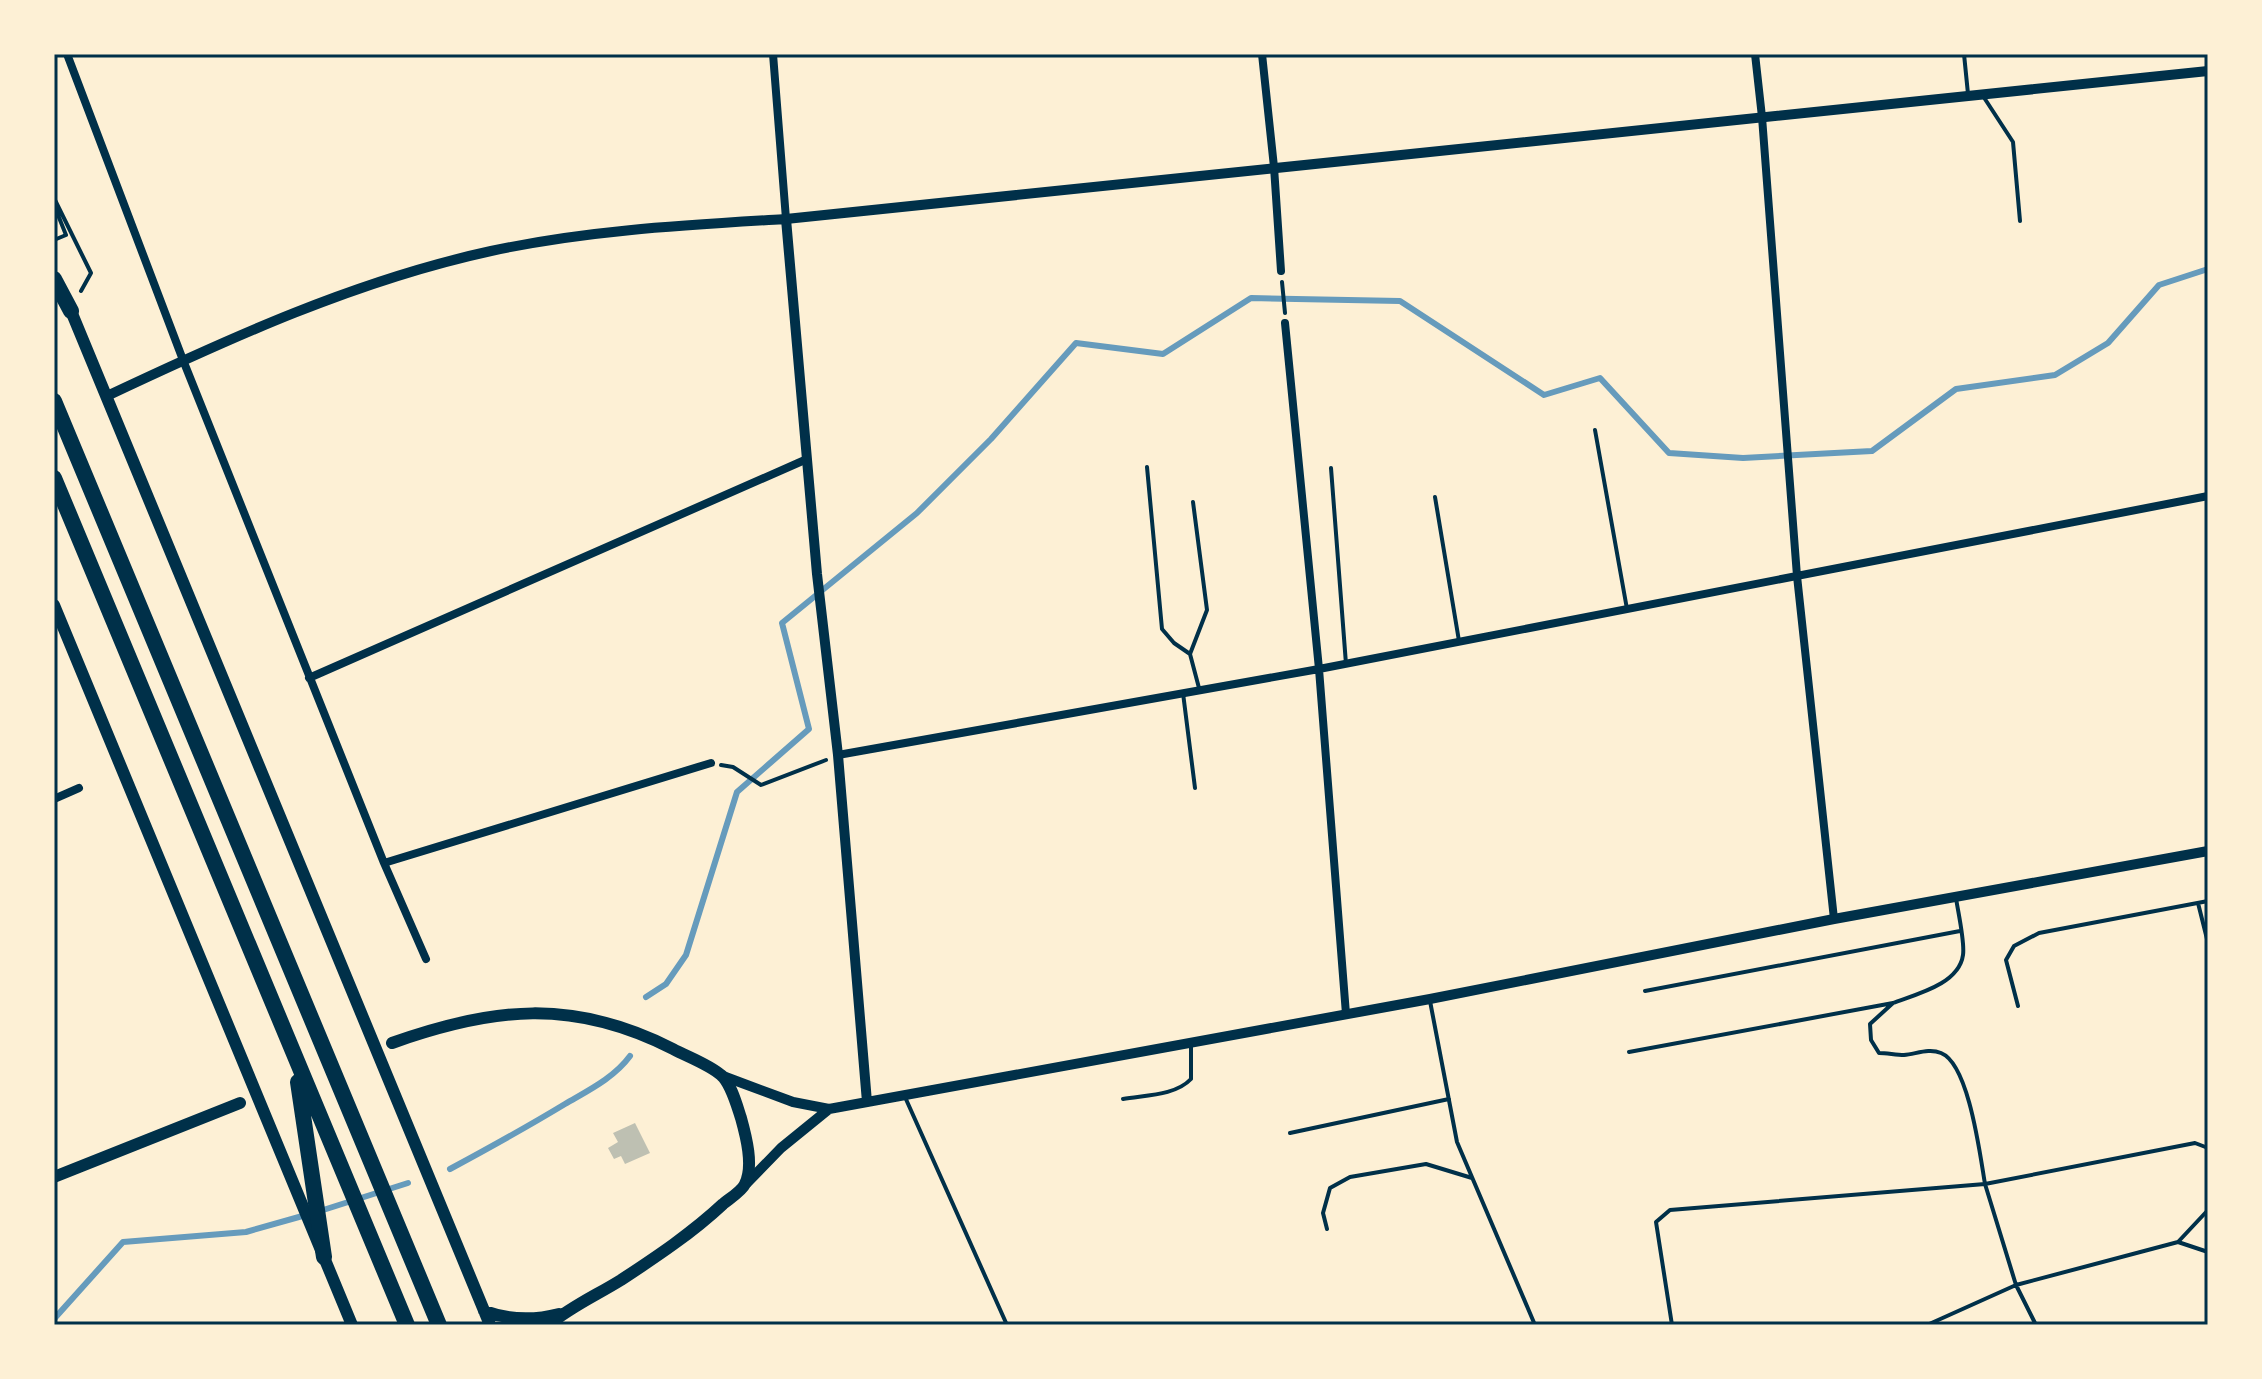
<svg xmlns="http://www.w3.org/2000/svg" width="2262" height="1379" viewBox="0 0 2262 1379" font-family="Georgia,serif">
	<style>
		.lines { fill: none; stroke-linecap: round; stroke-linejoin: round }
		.stream { stroke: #669bbc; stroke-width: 6 }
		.building { fill: #bec0b2 }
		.path { stroke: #003049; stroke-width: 4 }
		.service { stroke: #003049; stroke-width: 4 }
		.minor { stroke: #003049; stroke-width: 8 }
		.tertiary { stroke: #003049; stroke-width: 10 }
		.secondary { stroke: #003049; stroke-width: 12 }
		.motorway { stroke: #003049; stroke-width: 16 }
		.neatline { fill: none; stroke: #003049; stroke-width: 3 }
	</style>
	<rect width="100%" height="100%" fill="#fdf0d5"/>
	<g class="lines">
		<!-- stream -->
		<path class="stream" d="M646 997 666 984 686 955 737 792 809 729 782 623 917 513 991 439 1076 343 1163 354 1251 298 1400 301 1544 395 1600 378 1669 453 1743 458 1872 451 1956 389 2055 375 2108 343 2159 285 2208 269
			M450 1169C489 1148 527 1127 565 1104 587 1091 614 1078 630 1056
			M320 1211 408 1183
			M54 1319 123 1242 246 1232 306 1215"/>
	</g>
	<!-- building -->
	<path class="building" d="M635 1123 650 1153 625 1164 621 1156 614 1159 608 1148 618 1142 613 1133Z"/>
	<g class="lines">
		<!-- path -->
		<path class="path" d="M54 198 91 273 81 291
			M54 205 66 235 54 240
			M1282 282 1285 313
			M721 765 733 767 761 785 826 760"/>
		<!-- service -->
		<path class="service" d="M1964 54 1968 94
			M1983 96 2013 142 2020 221
			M1595 430 1627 609
			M1147 467 1162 629 1174 643 1190 654 1199 688
			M1331 468 1346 664
			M1435 497 1459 641
			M1190 654 1207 610 1193 502
			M1183 693 1195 788
			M2198 903 2208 943
			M1645 991 1960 931
			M1430 1001 1457 1142 1535 1325
			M1893 1003 1870 1024 1871 1040 1879 1053C1887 1053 1896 1055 1904 1055 1916 1054 1929 1048 1941 1053 1969 1064 1980 1155 1985 1184L2195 1143 2208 1148
			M2018 1006 2006 960 2014 946 2039 933 2208 901
			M1629 1052 1893 1003C1917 994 1959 984 1963 955 1965 942 1958 912 1956 898
			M905 1097 1007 1325
			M1123 1099C1144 1095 1175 1096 1191 1079V1046
			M1290 1133 1449 1099
			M1327 1229 1323 1213 1330 1188 1350 1177 1426 1164 1472 1178
			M2178 1242 2208 1210
			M1672 1325 1656 1222 1670 1210 1985 1184 2016 1285 2036 1325
			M1927 1325 2016 1285 2178 1242 2208 1252"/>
		<!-- minor -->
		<path class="minor" d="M67 54 183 360 384 863 426 959
			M773 54 786 219
			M1262 54 1274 167 1281 271
			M1755 54 1762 117 1797 576 1834 919
			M1285 323 1319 669 1346 1014
			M309 678 807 459
			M838 755 1319 669 2208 496
			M54 799 79 788
			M384 863 711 763"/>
		<!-- tertiary -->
		<path class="tertiary" d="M786 219 817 574 838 755 867 1102
			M107 396C230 338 357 280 491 251 588 230 687 225 786 219L2208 71
			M723 1076 793 1102 829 1109
			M747 1183 781 1148 829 1109 1430 999 1834 919 2208 851"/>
		<!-- secondary -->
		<path class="secondary" d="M71 311 490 1325
			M54 605 352 1325
			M392 1043C493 1007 573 998 673 1049 688 1057 708 1064 721 1075 731 1083 737 1106 741 1118 746 1136 754 1166 745 1184 742 1191 729 1199 723 1204 692 1233 656 1257 621 1280 597 1295 570 1307 549 1325
			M54 1177 240 1103
			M484 1311C509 1320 532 1321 559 1314"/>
		<!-- motorway -->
		<path class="motorway" d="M54 279 71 311
			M54 401 439 1325
			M54 478 407 1325
			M298 1082 324 1257"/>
	</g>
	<!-- border -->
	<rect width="2262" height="1379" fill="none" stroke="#fdf0d5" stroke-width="112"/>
	<rect x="56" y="56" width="2150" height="1267" class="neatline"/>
</svg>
